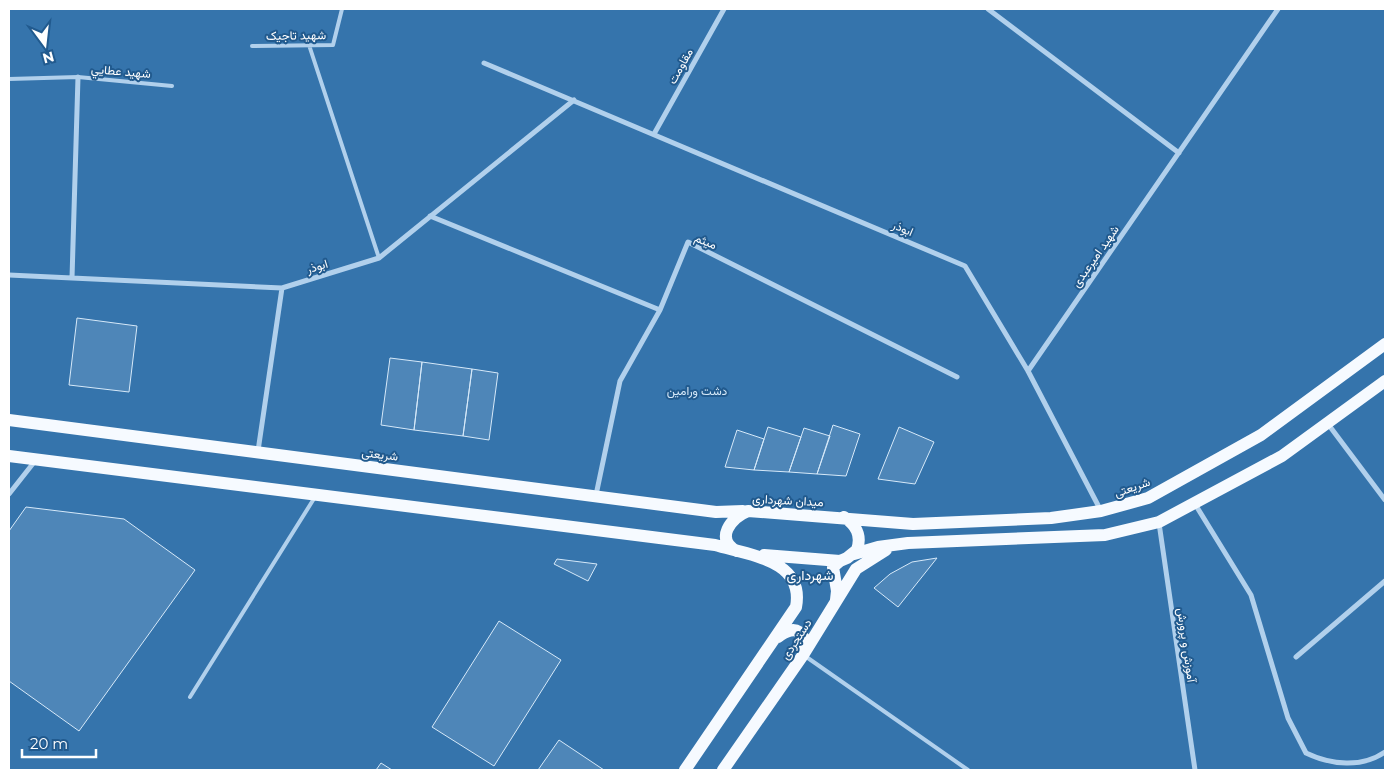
<svg xmlns="http://www.w3.org/2000/svg" width="1394" height="779" viewBox="0 0 1394 779" font-family="Montserrat,Vazirmatn,sans-serif">
	<style>
		.green { fill: #3574ac }
		.building { fill: #4e86b8; stroke: #d6e9f9 }
		.lines { fill: none; stroke-linecap: round; stroke-linejoin: round }
		.service { stroke: #b1d0ec; stroke-width: 4 }
		.minor { stroke: #b1d0ec; stroke-width: 5 }
		.primary { stroke: #f6faff; stroke-width: 12 }
		.labels { text-anchor: middle; dominant-baseline: central; stroke-width: 4; stroke-linejoin: round; paint-order: stroke }
		.street-label { font-size: 12px; fill: #fff; stroke: #215a8e }
		.park-label { font-size: 12px; fill: #d6e9f9; stroke: #215a8e }
		.neighbourhood-label { font-size: 14px; fill: #fff; stroke: #215a8e }
	</style>
	<rect width="100%" height="100%" fill="#215a8e"/>
	<!-- green -->
	<path class="green" d="M9 9H1385V770H9Z"/>
	<!-- building -->
	<path class="building" d="M77 318 137 326 129 392 69 385Z
		M390 358 422 362 414 430 381 425Z
		M422 362 472 369 463 436 414 430Z
		M472 369 498 373 489 440 463 436Z
		M833 425 860 434 846 476 817 474Z
		M768 427 801 437 789 472 754 470Z
		M899 427 934 442 915 484 878 479Z
		M804 428 830 436 817 474 789 472Z
		M737 430 764 439 754 470 725 467Z
		M26 507 124 519 195 570 79 731 9 681V531Z
		M937 558 898 607 874 588 890 574 912 562Z
		M557 559 597 564 588 581 554 564Z
		M499 621 561 660 494 766 432 727Z
		M559 740 604 770H538Z
		M381 763 392 770H376Z"/>
	<g class="lines">
		<!-- service -->
		<path class="service" d="M309 45 379 258
			M252 46 333 45 342 9
			M9 79 78 77 172 86
			M805 656 968 770
			M190 697 315 497"/>
		<!-- minor -->
		<path class="minor" d="M988 9 1179 153
			M484 63 965 266 1028 371 1101 511
			M654 134 724 9
			M430 216 660 310
			M9 275 282 288 379 258 574 100
			M72 278 78 77
			M1028 371 1278 9
			M1328 424 1385 500
			M258 451 282 288
			M9 494 35 461
			M596 495 620 381 660 310 688 242 957 377
			M1195 504 1251 595 1288 718 1306 753C1331 765 1362 768 1385 752
			M1159 523 1195 770
			M1296 657 1385 581"/>
		<!-- primary -->
		<path class="primary" d="M9 420 716 512 743 511
			M9 456 715 545C749 555 805 560 796 607L685 770
			M737 551C714 540 731 517 748 511L913 524 1051 518 1101 511 1148 498 1261 435 1385 344
			M854 554 878 547 908 543 1105 535 1159 522 1282 456 1385 381
			M764 555 840 561 847 558 857 550C862 535 856 525 844 517
			M836 600 837 591 833 567 840 561
			M778 637C796 623 808 632 803 654
			M723 770 803 655 856 569 886 550"/>
	</g>
	<g class="labels">
		<!-- street labels -->
		<g class="street-label">
			<text transform="translate(296 35) rotate(-1)">شهید تاجیک</text>
			<text transform="translate(680 66) rotate(-61)">مقاومت</text>
			<text transform="translate(121 71) rotate(5)">شهيد عطايي</text>
			<text transform="translate(903 228) rotate(23)">ابوذر</text>
			<text transform="translate(706 241) rotate(23)">میثم</text>
			<text transform="translate(1095 256) rotate(-55)">شهید امیرعبدی</text>
			<text transform="translate(317 266) rotate(-17)">ابوذر</text>
			<text transform="translate(380 454) rotate(7)">شریعتی</text>
			<text transform="translate(1132 487) rotate(-19)">شریعتی</text>
			<text transform="translate(788 500) rotate(3)">میدان شهرداری</text>
			<text transform="translate(796 639) rotate(-57)">دستجردی</text>
			<text transform="translate(1187 645) rotate(82)">آموزش و پرورش</text>
		</g>
		<!-- park labels -->
		<g class="park-label">
			<text x="697" y="390">دشت ورامین</text>
		</g>
		<!-- neighbourhood labels -->
		<g class="neighbourhood-label">
			<text x="810" y="575">شهرداری</text>
		</g>
	</g>
	<!-- border -->
	<rect width="1394" height="779" fill="none" stroke="#ffffff" stroke-width="20"/>
	<!-- north arrow -->
	<g transform="translate(45 45) rotate(165)" stroke="#215a8e" stroke-width="4" paint-order="stroke">
	<path d="M0-4L9 19L0 12L-9 19Z" fill="#ffffff"/>
	<text y="-8" font-size="14" font-weight="bold" text-anchor="middle" fill="#ffffff">N</text>
	</g>
	<!-- scale -->
	<path d="M22 749v8h74v-8" fill="none" stroke="#ffffff" stroke-width="2.5"/>
	<text x="30" y="749" font-size="15" fill="#ffffff" stroke="#215a8e" stroke-width="4" paint-order="stroke">20 m</text>
</svg>
